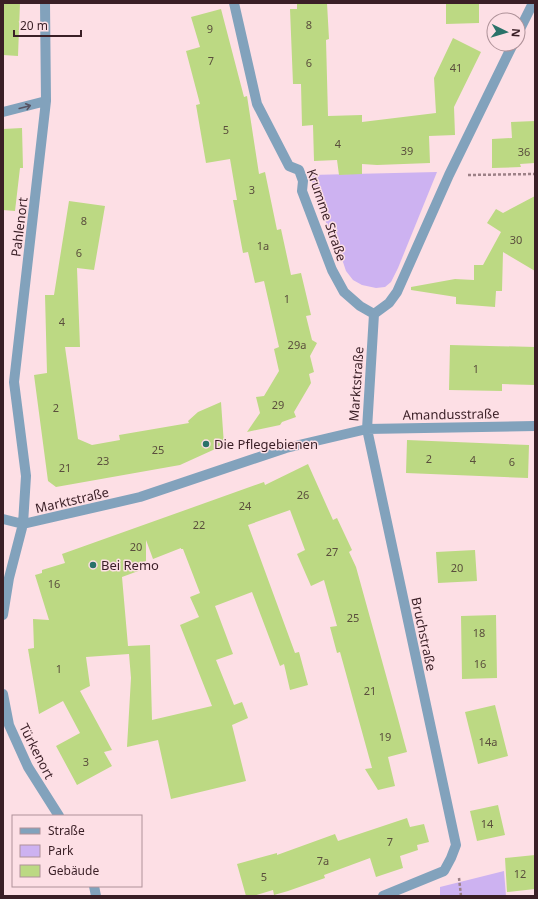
<svg xmlns="http://www.w3.org/2000/svg" width="538" height="899" viewBox="0 0 538 899" font-family="'Noto Sans',sans-serif">
	<style>
		.park { fill: #cdb2f1 }
		.building { fill: #bcd983; fill-rule: evenodd }
		.lines { fill: none; stroke-linecap: round; stroke-linejoin: round }
		.path { stroke: #9d8187; stroke-width: 2.5; stroke-dasharray: 3 2; stroke-linecap: butt }
		.minor { stroke: #82a2bc; stroke-width: 10 }
		.oneway { stroke: #575362 }
		.poi-dot { fill: #2a7269; stroke: #fddfe5; stroke-width: 1.5 }
		.labels { text-anchor: middle; dominant-baseline: central; stroke-width: 3; stroke-linejoin: round; paint-order: stroke }
		.number-label { font-size: 11px; fill: #5a4e3d }
		.street-label { font-size: 13px; fill: #3a1f26; stroke: #fddfe5 }
		.poi-label { font-size: 13px; fill: #3a1f26; stroke: #fddfe5; text-anchor: start }
	</style>
	<rect width="100%" height="100%" fill="#fddfe5"/>
	<!-- park -->
	<path class="park" d="M437 172 398 268 391 282 385 287 376 288 362 285 353 280 346 271 341 256 325 220 310 175Z
		M504 871 506 896H440V887Z"/>
	<!-- building -->
	<path class="building" d="M3 3H20L18 56 3 55Z
		M297 3H327L329 39 326 40 328 116 362 115V122L436 113 434 78 453 38 481 52 454 107 455 135 429 136 430 163 377 165 362 164V174L339 175 337 160 314 161 313 125 302 126 301 84H293L290 9H297Z
		M446 3H479V23L446 24Z
		M221 9 244 97 247 96 259 174 265 172 277 230 281 229 291 275 301 273 311 315 306 316 312 340 317 343 310 356 314 372 309 374 311 383 294 412 296 417 282 422 280 425 247 432 260 413 256 397 264 396 279 371 274 349 279 347 264 281 255 283 248 252 243 253 233 200H237L230 159 206 163 196 105 200 104 186 51 200 47 191 17Z
		M535 121V163L520 164 521 167 492 168V139L512 138 511 122Z
		M22 128 23 168H20L15 211 3 210V129Z
		M535 196V271L503 252 502 291H496L495 307 456 304V297L411 290V287L455 279 474 280V265H483L501 232 487 223 496 209 503 213Z
		M69 201 105 206 94 270 77 268 80 347H65L78 439 92 445 120 440 119 435 189 423 188 421 198 412 221 402 224 445 180 465 56 487 48 481 34 375 47 373 45 295H54Z
		M450 345 535 347V385L502 384V391L449 390Z
		M407 440 529 445 528 478 406 473Z
		M308 464 333 520 337 518 352 550 349 552 356 567 397 715 407 752 388 757 395 786 378 790 365 769 372 768 340 652 337 653 330 627 337 626 324 580 311 586 297 554 305 550 290 510 248 525 295 653 299 652 308 685 290 690 284 664 280 666 252 592 215 606 233 654 216 660 234 705 242 702 248 718 232 725 246 781 171 799 158 740 127 747 131 678 129 654 86 657 90 686 80 691 112 750 104 752 112 766 77 785 56 746 80 733 63 701 39 714 28 649 34 648 33 619 49 620 35 575 42 573V570L65 563 62 554 264 482 265 485ZM146 540 153 559 181 548V549H183L200 593 190 597 199 617 180 625 212 706 152 720 150 645 128 646 122 577 141 570 138 564 146 561Z
		M475 550 477 581 438 583 436 552Z
		M496 615 497 678 462 679 461 616Z
		M495 705 508 756 478 764 465 712Z
		M498 805 505 835 477 841 470 811Z
		M407 818 410 827 424 824 429 842 417 845 418 850 400 856 403 868 376 877 370 858 324 875 325 878 288 891 274 895 273 890 253 896H246L237 864 277 853V855L335 834 338 841Z
		M535 855V889L507 892 505 858Z"/>
	<g class="lines">
		<!-- path -->
		<path class="path" d="M468 175 535 174
			M459 878 461 896"/>
		<!-- minor -->
		<path class="minor" d="M234 3 257 104 289 166 299 170 303 181 302 191 332 270 344 292 360 306 374 314
			M518 33 533 3
			M3 112 46 101
			M3 519 23 524 140 497 286 448 367 429 535 426
			M3 615 9 578 23 524 26 476 14 382 46 101 45 3
			M3 694 9 725 28 767 59 816
			M94 886 96 896
			M383 896 444 871 451 858 456 845 367 429 374 314 389 303 397 292 449 175 513 44"/>
	</g>
	<!-- one-way arrows -->
	<defs><path id="oneway-shaft" d="M-6 0H5M1.5-3L5.5 0L1.5 3" fill="none" stroke-width="1.6" stroke-linecap="round" stroke-linejoin="round"/></defs>
	<use class="oneway" href="#oneway-shaft" transform="translate(25 107) rotate(-15)"/>
	<!-- markers -->
	<g class="poi-dot">
		<circle cx="206" cy="444" r="4"/>
		<circle cx="93" cy="565" r="4"/>
	</g>
	<g class="labels">
		<!-- number labels -->
		<g class="number-label">
			<text x="309" y="24">8</text>
			<text x="210" y="28">9</text>
			<text x="211" y="60">7</text>
			<text x="309" y="62">6</text>
			<text x="456" y="67">41</text>
			<text x="226" y="129">5</text>
			<text x="338" y="143">4</text>
			<text x="407" y="150">39</text>
			<text x="524" y="151">36</text>
			<text x="252" y="189">3</text>
			<text x="84" y="220">8</text>
			<text x="516" y="239">30</text>
			<text x="263" y="245">1a</text>
			<text x="79" y="252">6</text>
			<text x="287" y="298">1</text>
			<text x="62" y="321">4</text>
			<text x="297" y="344">29a</text>
			<text x="476" y="368">1</text>
			<text x="278" y="404">29</text>
			<text x="56" y="407">2</text>
			<text x="158" y="449">25</text>
			<text x="429" y="458">2</text>
			<text x="473" y="459">4</text>
			<text x="103" y="460">23</text>
			<text x="512" y="461">6</text>
			<text x="65" y="467">21</text>
			<text x="303" y="494">26</text>
			<text x="245" y="505">24</text>
			<text x="199" y="524">22</text>
			<text x="136" y="546">20</text>
			<text x="332" y="551">27</text>
			<text x="457" y="567">20</text>
			<text x="54" y="583">16</text>
			<text x="353" y="617">25</text>
			<text x="479" y="632">18</text>
			<text x="480" y="663">16</text>
			<text x="59" y="668">1</text>
			<text x="370" y="690">21</text>
			<text x="385" y="736">19</text>
			<text x="488" y="741">14a</text>
			<text x="86" y="761">3</text>
			<text x="487" y="823">14</text>
			<text x="390" y="841">7</text>
			<text x="323" y="860">7a</text>
			<text x="520" y="873">12</text>
			<text x="264" y="876">5</text>
		</g>
		<!-- street labels -->
		<g class="street-label">
			<text transform="translate(327 215) rotate(71)">Krumme Straße</text>
			<text transform="translate(19 227) rotate(-83)">Pahlenort</text>
			<text transform="translate(356 384) rotate(-86)">Marktstraße</text>
			<text transform="translate(451 414) rotate(-1)">Amandusstraße</text>
			<text transform="translate(72 500) rotate(-13)">Marktstraße</text>
			<text transform="translate(424 634) rotate(78)">Bruchstraße</text>
			<text transform="translate(37 751) rotate(63)">Türkenort</text>
		</g>
		<!-- poi labels -->
		<g class="poi-label">
			<text x="214" y="444">Die Pflegebienen</text>
			<text x="101" y="565">Bei Remo</text>
		</g>
	</g>
	<!-- border -->
	<rect width="538" height="899" fill="none" stroke="#3a1f26" stroke-width="8"/>
	<!-- legend -->
	<rect x="12" y="815" width="130" height="72" fill="#fddfe5" stroke="#af9299"/>
	<rect x="20" y="828" width="20" height="6" fill="#82a2bc" stroke="#af9299"/>
	<text x="48" y="835" font-size="12" fill="#3a1f26">Straße</text>
	<rect x="20" y="845" width="20" height="12" fill="#cdb2f1" stroke="#af9299"/>
	<text x="48" y="855" font-size="12" fill="#3a1f26">Park</text>
	<rect x="20" y="865" width="20" height="12" fill="#bcd983" stroke="#af9299"/>
	<text x="48" y="875" font-size="12" fill="#3a1f26">Gebäude</text>
	<!-- north arrow -->
	<g transform="translate(506 32) rotate(95)"><circle r="19" fill="#fddfe5" stroke="#af9299"/>
	<path d="M0-3L7 15L0 10L-7 15Z" fill="#2a7269"/>
	<text y="-6" font-size="11" font-weight="bold" text-anchor="middle" fill="#3a1f26">N</text>
	</g>
	<!-- scale -->
	<path d="M14 30v6h67v-6" fill="none" stroke="#3a1f26" stroke-width="2"/>
	<text x="20" y="30" font-size="12" fill="#3a1f26" stroke="#fddfe5" stroke-width="3" paint-order="stroke">20 m</text>
</svg>
